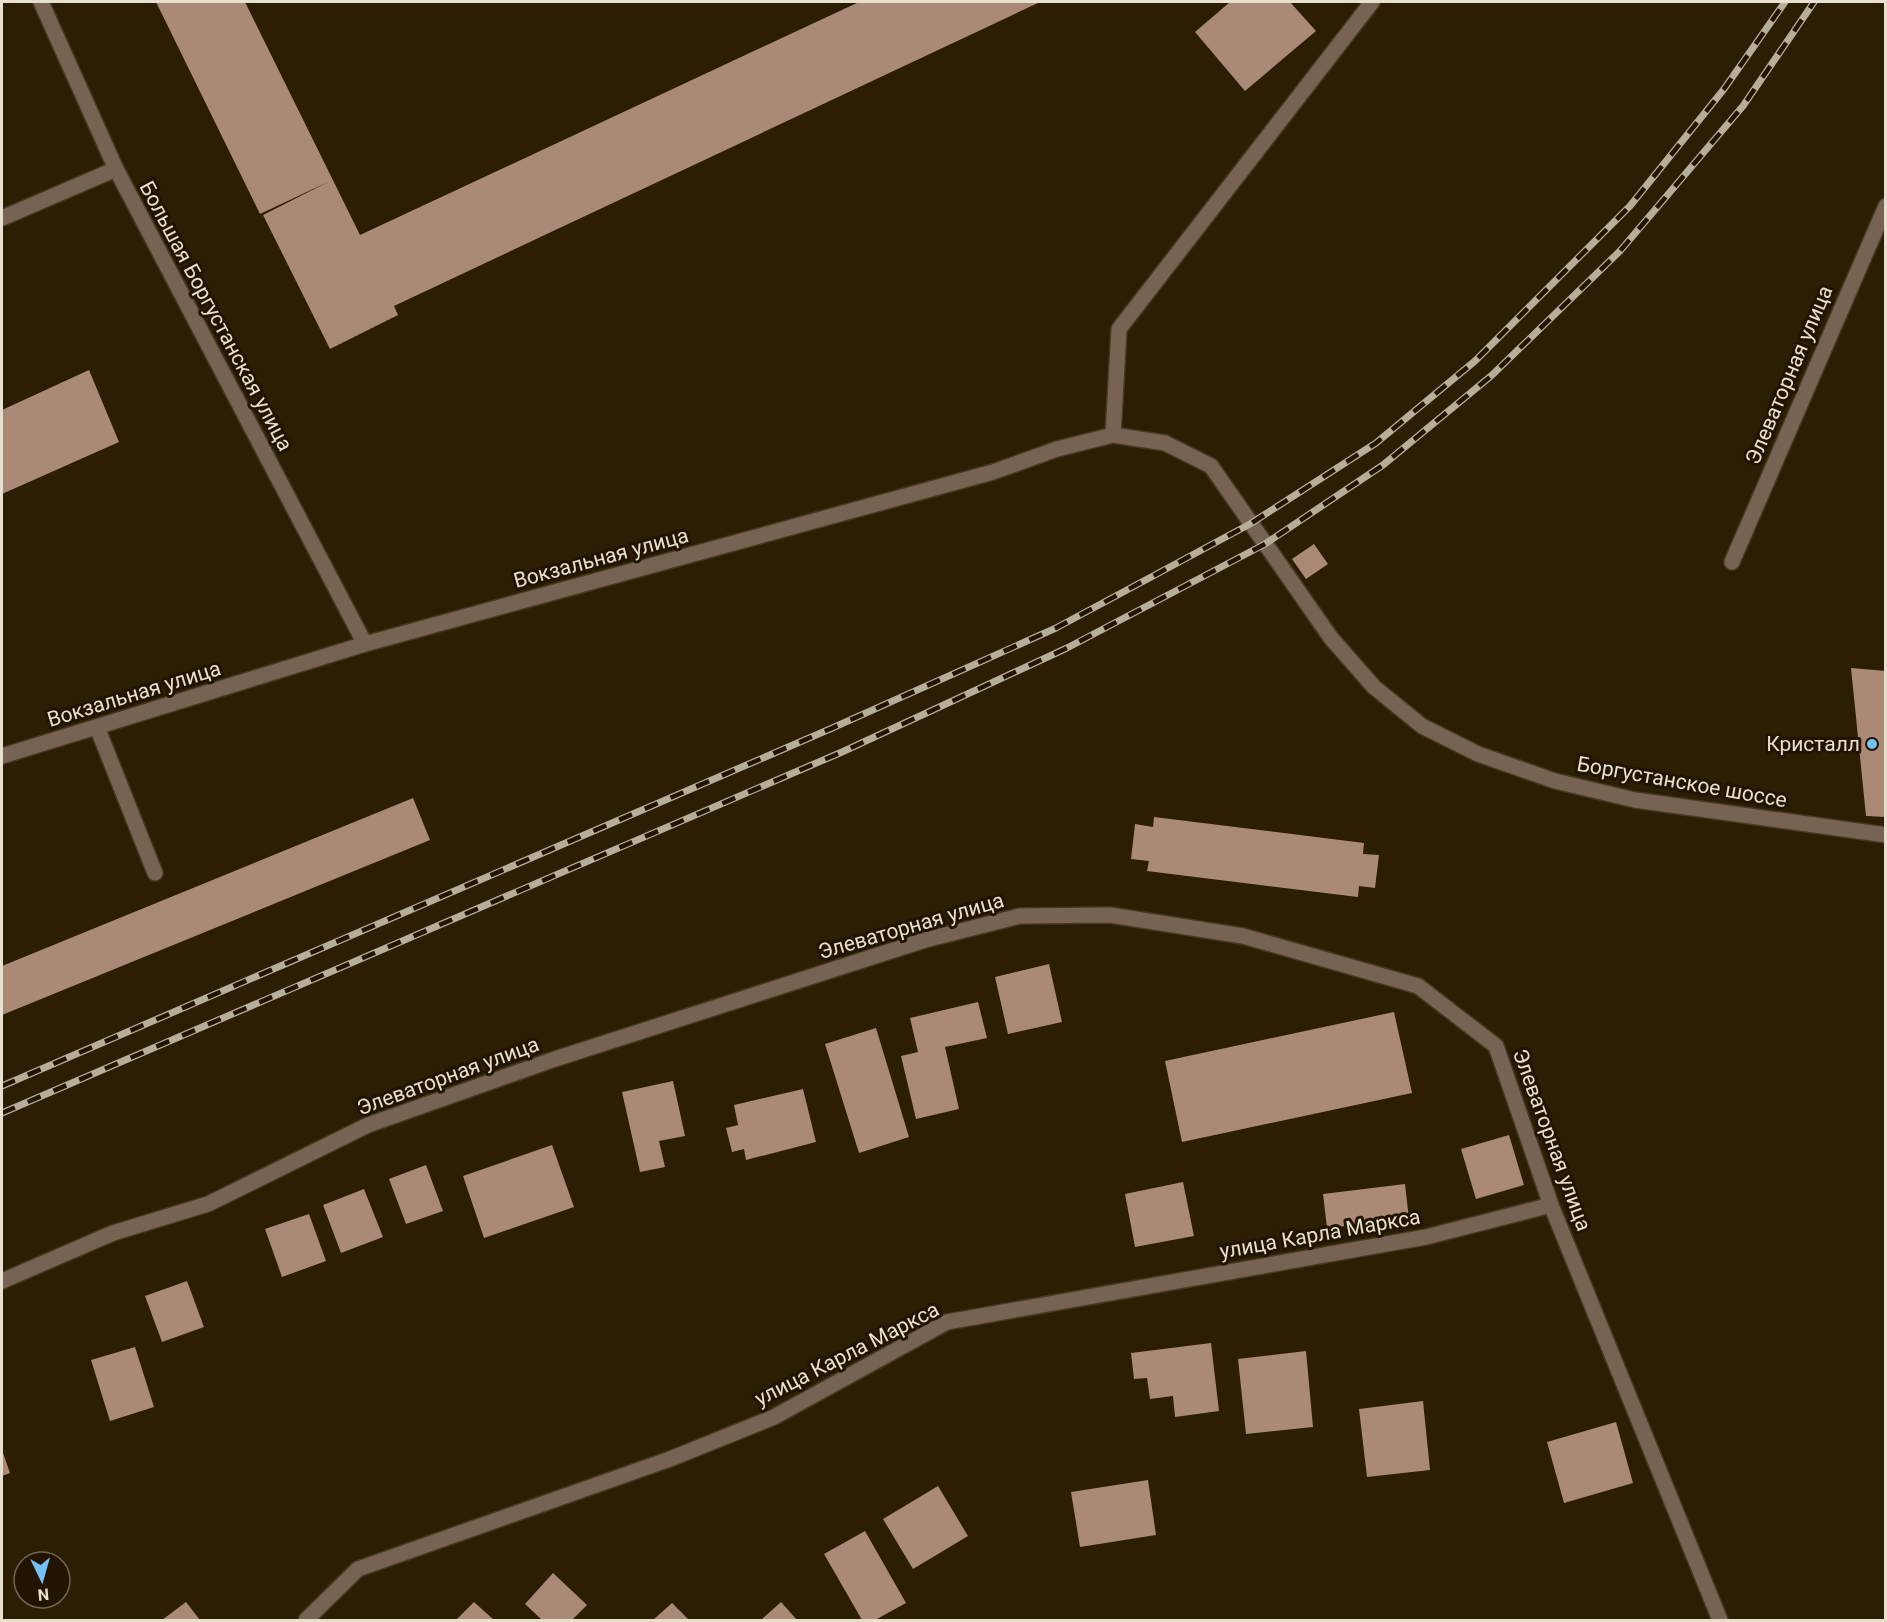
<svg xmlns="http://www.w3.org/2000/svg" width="1887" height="1622" viewBox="0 0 1887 1622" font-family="Roboto,sans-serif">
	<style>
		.building { fill: #aa8977 }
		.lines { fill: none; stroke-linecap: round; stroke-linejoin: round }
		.minor-casing { stroke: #45391f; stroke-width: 18 }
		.minor { stroke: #766354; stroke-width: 15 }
		.rail-casing { stroke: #b7ae9a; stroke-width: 7 }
		.rail { stroke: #221400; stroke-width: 4.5; stroke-dasharray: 14; stroke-linecap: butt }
		.poi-dot { fill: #75c0f6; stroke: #221400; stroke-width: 2 }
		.labels { text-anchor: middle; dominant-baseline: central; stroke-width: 6; stroke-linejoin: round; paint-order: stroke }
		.street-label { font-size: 21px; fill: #e8e0cf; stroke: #221400 }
		.poi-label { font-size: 21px; fill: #e8e0cf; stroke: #221400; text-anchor: end }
	</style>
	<rect width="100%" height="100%" fill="#2b1e02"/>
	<!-- building -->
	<path class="building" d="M156 2H245L360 235 859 2H1037L1038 3 394 306 398 315 330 349 263 215 330 181 260 214Z
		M1230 2H1290L1316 31 1245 91 1195 32Z
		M89 370 119 442 2 494V410Z
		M1314 544 1328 564 1306 579 1292 559Z
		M1851 668 1886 671V817L1866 816Z
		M413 798 430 840 2 1015V966Z
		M1154 817 1364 843 1363 854 1379 855 1375 888 1359 886 1358 897 1147 871 1149 861 1131 859 1135 824 1153 827Z
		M1049 964 1062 1022 1008 1034 995 977Z
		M978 1002 987 1038 945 1047 959 1109 916 1119 901 1056 918 1052 910 1018Z
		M1394 1012 1412 1093 1182 1142 1165 1061Z
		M876 1028 909 1137 859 1153 825 1044Z
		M673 1081 685 1136 659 1141 665 1167 640 1172 622 1092Z
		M803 1089 816 1142 746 1160 744 1149 732 1152 726 1128 738 1125 734 1105Z
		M1509 1135 1524 1185 1476 1199 1461 1149Z
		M552 1145 574 1207 484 1238 463 1176Z
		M426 1165 443 1211 406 1224 389 1179Z
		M1183 1182 1194 1236 1135 1247 1125 1194Z
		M1405 1184 1409 1219 1327 1228 1323 1194Z
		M364 1189 383 1237 341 1253 323 1205Z
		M309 1214 326 1261 282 1277 265 1229Z
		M187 1281 204 1327 162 1342 145 1296Z
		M1211 1343 1219 1411 1175 1417 1173 1396 1150 1399 1147 1378 1134 1379 1131 1353Z
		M135 1347 154 1407 110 1421 91 1360Z
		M1306 1351 1313 1427 1246 1434 1238 1359Z
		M1423 1401 1430 1470 1367 1477 1359 1409Z
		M1616 1422 1633 1483 1564 1503 1547 1442Z
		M2 1450 10 1473 2 1476Z
		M1148 1480 1156 1535 1080 1547 1071 1492Z
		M938 1486 968 1536 913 1569 883 1519Z
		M865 1531 906 1603 875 1620H862L824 1554Z
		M553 1573 587 1605 572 1620H542L525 1604Z
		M186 1602 200 1620H162Z
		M474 1602 494 1620H456Z
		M781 1602 797 1620H761Z
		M672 1603 689 1620H653Z"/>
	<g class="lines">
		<defs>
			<path id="minor" d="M41 2 116 169 365 644
				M2 218 116 169
				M1113 435 1119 329 1372 2
				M1732 562 1886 206
				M97 727 155 873
				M2 756 365 644 993 472 1057 449 1113 435 1165 443 1211 466 1331 638 1374 687 1422 726 1478 754 1555 781 1635 800 1886 835
				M2 1281 113 1233 208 1204 368 1125 555 1059 925 940 1020 916 1110 915 1243 936 1418 986 1496 1046 1551 1205 1720 1620
				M306 1620 358 1569 670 1459 774 1417 947 1322 1426 1237 1551 1205"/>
		</defs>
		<!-- minor casing -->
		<use href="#minor" class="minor-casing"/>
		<!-- minor -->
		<use href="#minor" class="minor"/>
		<defs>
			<path id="rail" d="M2 1086 830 729 1056 628 1250 524 1376 443 1475 361 1630 206 1724 89 1785 2
				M2 1113 842 752 1067 648 1265 544 1383 465 1491 376 1620 251 1743 106 1814 2"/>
		</defs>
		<!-- rail casing -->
		<use href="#rail" class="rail-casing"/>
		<!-- rail -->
		<use href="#rail" class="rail"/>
	</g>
	<!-- markers -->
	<circle class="poi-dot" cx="1872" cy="744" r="6"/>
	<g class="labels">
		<!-- street labels -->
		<g class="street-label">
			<text transform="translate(216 316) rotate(62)">Большая Боргустанская улица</text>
			<text transform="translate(1789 375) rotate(-67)">Элеваторная улица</text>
			<text transform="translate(601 558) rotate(-15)">Вокзальная улица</text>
			<text transform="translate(134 694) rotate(-17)">Вокзальная улица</text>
			<text transform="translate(1682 782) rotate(10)">Боргустанское шоссе</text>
			<text transform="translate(911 926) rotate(-16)">Элеваторная улица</text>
			<text transform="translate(448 1076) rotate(-20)">Элеваторная улица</text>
			<text transform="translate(1552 1140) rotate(70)">Элеваторная улица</text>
			<text transform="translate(1320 1234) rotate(-10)">улица Карла Маркса</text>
			<text transform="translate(847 1354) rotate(-27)">улица Карла Маркса</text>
		</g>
		<!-- poi labels -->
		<g class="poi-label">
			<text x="1860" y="744">Кристалл</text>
		</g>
	</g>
	<!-- border -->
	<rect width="1887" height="1622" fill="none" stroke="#e8e0cf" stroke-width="6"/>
	<!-- north arrow -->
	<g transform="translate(42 1580) rotate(175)"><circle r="28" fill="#221400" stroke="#716653" stroke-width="1.5"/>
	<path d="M0-4.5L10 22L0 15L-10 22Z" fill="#75c0f6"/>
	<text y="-9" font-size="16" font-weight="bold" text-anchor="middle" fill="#e8e0cf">N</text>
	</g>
</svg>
